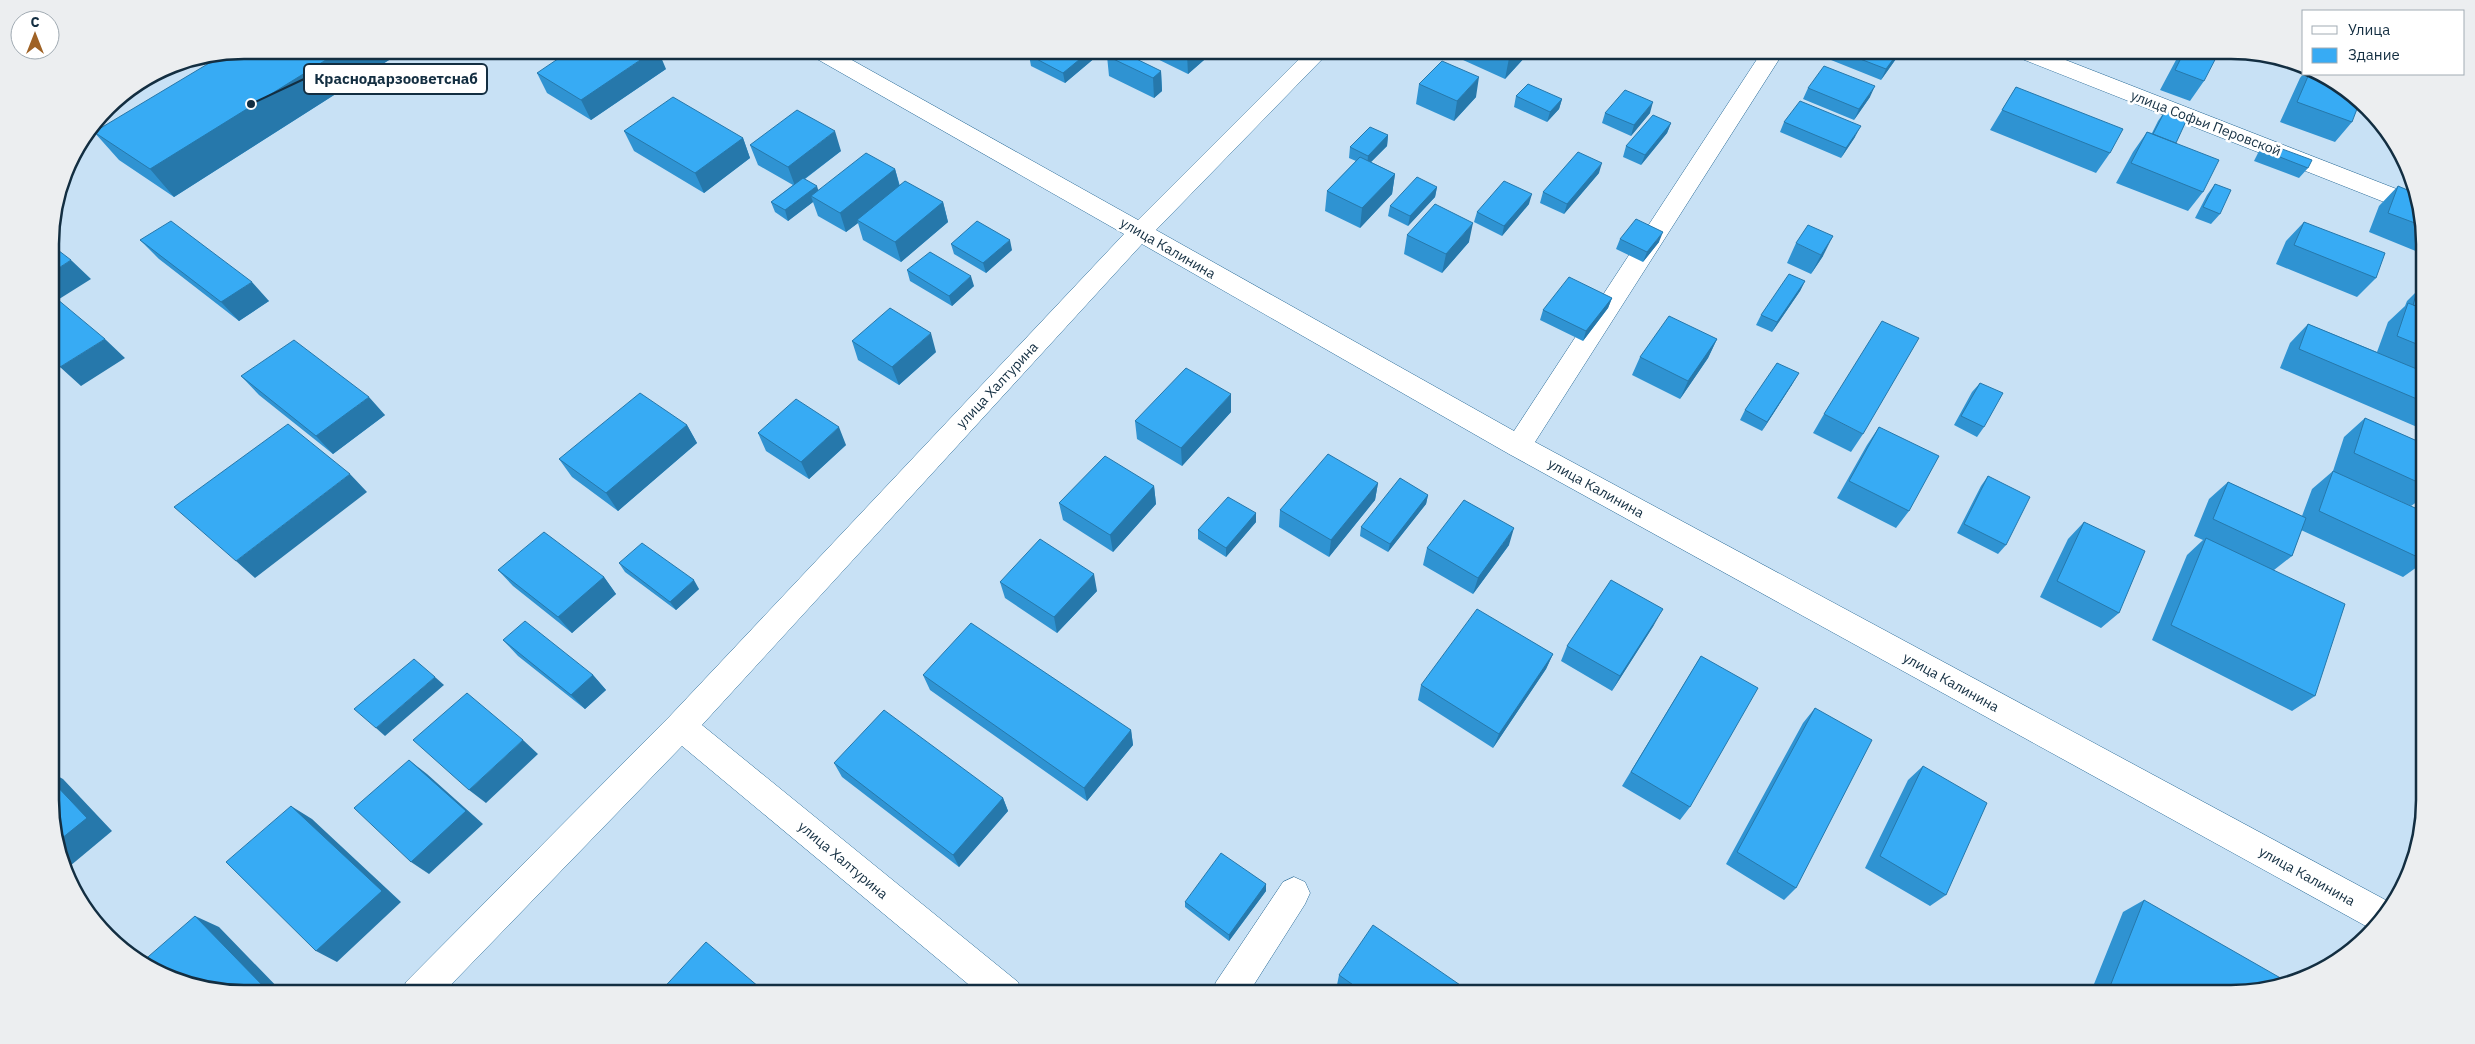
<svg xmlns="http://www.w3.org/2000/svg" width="2475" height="1044" viewBox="0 0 2475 1044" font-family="'IBM Plex Sans',sans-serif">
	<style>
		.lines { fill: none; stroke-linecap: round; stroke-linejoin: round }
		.minor-casing { stroke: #296a96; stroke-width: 1 }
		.minor { fill: #fff; fill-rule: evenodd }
		.wall { fill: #2f93d2 }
		.shaded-wall { fill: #2678ab }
		.building { fill: #37abf4; stroke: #2678ab }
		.labels { text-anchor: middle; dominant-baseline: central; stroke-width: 5; stroke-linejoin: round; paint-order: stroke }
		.street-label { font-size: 14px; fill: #132e41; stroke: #fff }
		.rim { fill: none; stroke: #132e41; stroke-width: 2.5 }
		.leader { fill: none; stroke: #132e41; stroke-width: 2 }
		.callout-dot { fill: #132e41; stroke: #fff; stroke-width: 2 }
		.callout { fill: #fff; stroke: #132e41; stroke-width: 2 }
		.callout-label { font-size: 15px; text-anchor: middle; font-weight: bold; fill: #132e41 }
	</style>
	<rect width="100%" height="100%" fill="#c8e1f5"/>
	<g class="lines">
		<defs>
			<path id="minor" d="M807 50H834L1138 220 1308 50H1331L1156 230 1514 431 1763 50H1785L1535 442 2393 904 2385 918 2373 930 1509 454 1142 244 702 725 1018 982 1023 994H980L682 746 442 994H401L406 982 670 716 1124 234 810 55Z
				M2009 50H2040L2417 197 2422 215 2412 213 2012 55Z
				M1294 877 1305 882 1310 893 1305 904 1248 994H1211L1216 982 1283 882Z"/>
		</defs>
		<!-- minor casing -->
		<use href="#minor" class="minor-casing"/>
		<!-- minor -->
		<use href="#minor" class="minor"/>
	</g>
	<!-- wall -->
	<path class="wall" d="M244 50H383L389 60 174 197 119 160 94 132Z
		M1139 50H1212V53L1188 74Z
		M1453 50H1528L1527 55 1505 79 1452 55Z
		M1559 50H1573L1569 54Z
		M1835 50H1901L1898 56 1881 80 1831 60Z
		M1920 50H1931L1928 53Z
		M2183 50H2185L2204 81 2190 101 2160 90 2176 60Z
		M1103 51 1065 83 1031 66 1029 55Z
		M1107 56 1161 71 1162 91 1154 98 1109 76Z
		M666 69 591 120 547 93 537 73Z
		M2304 73V74H2321L2352 122 2335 142 2280 122 2300 78Z
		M1419 84 1476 97 1454 121 1416 104Z
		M2016 87 2110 153 2096 173 1990 130Z
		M1808 88 1870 97 1854 120 1803 99Z
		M1516 96 1562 99 1559 109 1547 122 1514 107Z
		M2165 111 2176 143 2203 192 2188 211 2116 183 2133 152 2147 132 2152 133 2158 121Z
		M1605 113H1650L1631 136 1602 123Z
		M1784 122 1855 137 1841 158 1780 132Z
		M1671 123 1667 133 1641 165 1623 157 1626 146Z
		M624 131 743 138 750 158 704 193 634 151Z
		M1388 135 1387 146 1371 162 1395 174 1392 194 1360 228 1325 211 1327 191 1356 161 1349 158 1350 147Z
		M2266 143 2308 168 2299 178 2254 161 2258 153Z
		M750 145 841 151 805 179 818 190 895 169 900 186 943 202 948 222 901 262 863 240 858 223 846 232 818 216 813 202 788 221 775 212 771 202 793 185 758 165Z
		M1599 173 1564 214 1540 203 1543 192Z
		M2215 184 2220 214 2211 224 2195 218 2207 195Z
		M2398 186 2423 219V254L2369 232 2379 206Z
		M1437 187 1435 197 1408 226 1388 216 1390 206Z
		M1529 204 1502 236 1474 222 1477 212Z
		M2304 222 2376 278 2357 297 2276 264 2286 241Z
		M1407 235 1469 242 1442 273 1404 254Z
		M1620 239 1659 242 1643 262 1616 249Z
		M140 240 269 301 239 321 159 259Z
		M1796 243 1823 256 1811 274 1787 263Z
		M951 244 1012 250 986 273 954 254Z
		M907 270 974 286 952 306 910 281Z
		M1805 281 1800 291 1772 332 1756 325 1761 315Z
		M2417 291 2424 293V430L2280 368 2290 343 2308 324 2377 352 2388 322 2405 306 2407 301Z
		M1612 298 1608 308 1583 341 1540 320 1543 310Z
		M1717 339 1708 358 1680 399 1632 375 1640 357Z
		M852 341 936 352 899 385 858 360Z
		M241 376 385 415 333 454 259 395Z
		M1793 383 1762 431 1740 420 1745 410Z
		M1980 383 1984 427 1977 437 1954 425 1972 392Z
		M1231 412 1182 466 1137 439 1135 421Z
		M1824 414 1863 434 1851 452 1813 433Z
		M2365 418 2424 444V497L2411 506 2333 471 2344 437Z
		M687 425 697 443 618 511 572 477 559 459Z
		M1879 427 1909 511 1896 528 1837 498 1867 445Z
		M758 433 846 445 809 479 766 451Z
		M2333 471 2424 512V562L2403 577 2301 530 2292 556 2274 570 2315 696 2292 711 2152 640 2187 555 2203 540 2194 536 2209 499 2228 482 2302 516 2312 489Z
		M1988 476 2006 545 1998 554 1957 533 1981 486Z
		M1378 483 1375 500 1329 557 1279 527 1280 510Z
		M1154 486 1156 504 1113 552 1063 520 1059 503Z
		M1428 495 1426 504 1388 552 1360 536 1361 527Z
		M1256 513V522L1226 557 1198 539V530Z
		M2084 522 2119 613 2101 628 2040 597 2068 539Z
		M1509 545 1473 594 1423 565 1427 548Z
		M619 563 699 589 676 610 625 572Z
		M498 570 604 577 616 594 572 633 513 586Z
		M1000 582 1097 591 1057 633 1005 598Z
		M1654 625 1612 691 1561 661 1567 646Z
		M503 640 593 675 606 690 585 709 518 656Z
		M1553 654 1546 669 1493 748 1418 700 1421 685Z
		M1701 656 1690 807 1680 820 1622 786Z
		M923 675 1131 730 1133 745 1087 801 930 690Z
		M1815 708 1796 888 1784 900 1726 864 1803 723Z
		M834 763 1003 798 1008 811 959 867 842 777Z
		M1923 766 1946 895 1930 906 1865 868 1908 780Z
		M1266 884V891L1229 941 1185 907V902Z
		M2144 900 2243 994H2090L2123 912Z
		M1339 975 1463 987 1459 994H1349L1337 985Z"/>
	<!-- shaded-wall -->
	<path class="shaded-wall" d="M342 50H383L389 60 174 197 150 169Z
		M655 50H658L666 69 591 120 581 100Z
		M1091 50H1103V51L1065 83 1063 73Z
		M1191 50H1212V53L1188 74 1187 54Z
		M1517 50H1528L1527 55 1505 79 1509 58Z
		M1900 50H1901L1898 56 1881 80 1886 69Z
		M1161 71 1162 91 1154 98 1153 78Z
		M1479 77 1476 97 1454 121 1457 101Z
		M1875 86 1870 97 1854 120 1859 109Z
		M1562 99 1559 109 1547 122 1550 112Z
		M1653 102 1650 113 1631 136 1634 125Z
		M1671 123 1667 133 1641 165 1645 155Z
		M1861 126 1855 137 1841 158 1846 148Z
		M835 131 841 151 795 186 788 167Z
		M1388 135 1387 146 1367 166 1368 156Z
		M743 138 750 158 704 193 695 173Z
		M1602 163 1599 173 1564 214 1567 204Z
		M895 169 900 188 857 220 858 223 846 232 840 213Z
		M1395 174 1392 194 1360 228 1362 208Z
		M817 186 820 196H811L813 202 788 221 785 210Z
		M1437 187 1435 197 1408 226 1410 216Z
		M1532 194 1529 204 1502 236 1504 226Z
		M943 202 948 222 901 262 895 242Z
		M1473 223 1469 242 1442 273 1446 254Z
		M1663 232 1659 242 1643 262 1647 252Z
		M1833 236 1823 256 1811 274 1821 255Z
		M1010 240 1012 250 986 273 983 263Z
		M71 260 91 279 56 301 51 295V273Z
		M971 276 974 286 952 306 949 296Z
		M1805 281 1800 291 1772 332 1777 322Z
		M252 282 269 301 239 321 221 302Z
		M1612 298 1608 308 1583 341 1586 331Z
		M931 333 936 352 899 385 892 367Z
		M105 339 125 358 81 386 60 367Z
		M1717 339 1708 358 1680 399 1688 381Z
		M1799 373 1793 383 1762 431 1767 422Z
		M1231 394V412L1182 466 1181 448Z
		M369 397 385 415 333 454 316 436Z
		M687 425 697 443 618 511 606 493Z
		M839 427 846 445 809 479 801 462Z
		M350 474 367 492 255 578 236 561Z
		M1378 483 1375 500 1329 557 1331 540Z
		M1154 486 1156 504 1113 552 1110 535Z
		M1428 495 1426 504 1388 552 1390 544Z
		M1256 513V522L1226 557V548Z
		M1514 528 1509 545 1473 594 1478 578Z
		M1094 574 1097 591 1057 633 1054 617Z
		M604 577 616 594 572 633 558 617Z
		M694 580 699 589 676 610 670 602Z
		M1663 609 1654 625 1612 691 1620 676Z
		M1553 654 1546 669 1493 748 1499 734Z
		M593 675 606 690 585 709 571 695Z
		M435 677 444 685 385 736 376 728Z
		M1131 730 1133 745 1087 801 1084 788Z
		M523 740 538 754 486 803 469 790Z
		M409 760 427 774 483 824 429 874 411 862Z
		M52 773 63 779 112 831 64 871 56 843Z
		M1003 798 1008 811 959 867 953 855Z
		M291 806 312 819 401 902 337 962 316 951Z
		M1266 884V891L1229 941V935Z
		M195 916 219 927 284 994H263Z"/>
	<!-- building -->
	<path class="building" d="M244 50H342L150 169 94 132 226 53Z
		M571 50H655L581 100 537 73Z
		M1035 50H1091L1063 73 1029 55Z
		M1114 50H1118L1161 71 1153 78 1107 56Z
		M1180 50H1191L1187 54Z
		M1490 50H1517L1509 58Z
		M1837 50H1900L1886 69Z
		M2185 50H2220L2204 81 2175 70Z
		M1442 61 1479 77 1457 101 1419 84Z
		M1824 66 1875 86 1859 109 1808 88Z
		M2309 74H2321L2349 90 2360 101 2352 122 2297 102Z
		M1528 84 1562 99 1550 112 1516 96Z
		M2016 87 2123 129 2110 153 2002 110Z
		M1625 90 1653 102 1634 125 1605 113Z
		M673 97 743 138 695 173 624 131Z
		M1800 101 1861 126 1846 148 1784 122Z
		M797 110 835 131 788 167 750 145Z
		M2165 111 2187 119 2176 143 2153 134Z
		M1653 115 1671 123 1645 155 1626 146Z
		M1370 127 1388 135 1368 156 1350 147Z
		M2147 132 2219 160 2203 192 2131 163Z
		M2266 143 2312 160 2308 168 2262 150Z
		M1578 152 1602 163 1567 204 1543 192Z
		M866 153 895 169 840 213 811 196Z
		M1360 157 1395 174 1362 208 1327 191Z
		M1417 177 1437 187 1410 216 1390 206Z
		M803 178 817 186 785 210 771 202Z
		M905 181 943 202 895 242 857 220Z
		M1504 181 1532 194 1504 226 1477 212Z
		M2215 184 2231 190 2220 214 2203 207Z
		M2398 186 2417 194 2423 219V226L2388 213Z
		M1435 204 1473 223 1446 254 1407 235Z
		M1636 219 1663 232 1647 252 1620 239Z
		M171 221 252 282 221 302 140 240Z
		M977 221 1010 240 983 263 951 244Z
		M2304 222 2385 253 2376 278 2294 245Z
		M1808 225 1833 236 1821 255 1796 243Z
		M50 244 71 260 51 273Z
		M930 252 971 276 949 296 907 270Z
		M1789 274 1805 281 1777 322 1761 315Z
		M1569 277 1612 298 1586 331 1543 310Z
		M2417 291 2424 293V309L2413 305Z
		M51 294 105 339 60 367 51 360Z
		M2408 303 2424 309V347L2397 336Z
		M890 308 931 333 892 367 852 341Z
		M1669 316 1717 339 1688 381 1640 357Z
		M1882 321 1919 338 1863 434 1824 414Z
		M2308 324 2424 372V402L2299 349Z
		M294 340 369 397 316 436 241 376Z
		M1777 363 1799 373 1767 422 1745 410Z
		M1186 368 1231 394 1181 448 1135 421Z
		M1980 383 2003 393 1984 427 1961 416Z
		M640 393 687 425 606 493 559 459Z
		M796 399 839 427 801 462 758 433Z
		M2365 418 2424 444V485L2354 453Z
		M288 424 350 474 236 561 174 507Z
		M1879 427 1939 456 1909 511 1849 481Z
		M1328 454 1378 483 1331 540 1280 510Z
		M1105 456 1154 486 1110 535 1059 503Z
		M2333 471 2424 512V560L2319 511Z
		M1988 476 2030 497 2006 545 1964 524Z
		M1400 478 1428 495 1390 544 1361 527Z
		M2228 482 2306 518 2292 556 2213 519Z
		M1228 497 1256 513 1226 548 1198 530Z
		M1464 500 1514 528 1478 578 1427 548Z
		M2084 522 2145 551 2119 613 2057 581Z
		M544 532 604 577 558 617 498 570Z
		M2206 538 2345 604 2315 696 2171 625Z
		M1040 539 1094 574 1054 617 1000 582Z
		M642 543 694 580 670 602 619 563Z
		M1611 580 1663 609 1620 676 1567 646Z
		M1477 609 1553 654 1499 734 1421 685Z
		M525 621 593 675 571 695 503 640Z
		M971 623 1131 730 1084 788 923 675Z
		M1701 656 1758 688 1690 807 1631 772Z
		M414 659 435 677 376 728 354 709Z
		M467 693 523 740 469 790 413 740Z
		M1815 708 1872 740 1796 888 1737 852Z
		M884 710 1003 798 953 855 834 763Z
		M409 760 466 811 411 862 354 808Z
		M1923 766 1987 803 1946 895 1880 856Z
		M52 781 87 818 56 843 52 826Z
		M291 806 382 891 316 951 226 862Z
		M1221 853 1266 884 1229 935 1185 902Z
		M2144 900 2284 980 2281 986 2243 994H2107Z
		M195 916 267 990 263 994H244L170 979 141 963Z
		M1373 925 1463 987 1459 994H1366L1339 975Z
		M706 942 766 993 764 994H658Z"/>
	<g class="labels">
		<!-- street labels -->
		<g class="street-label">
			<text transform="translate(2206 123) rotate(21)">улица Софьи Перовской</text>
			<text transform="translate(1168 248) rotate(30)">улица Калинина</text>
			<text transform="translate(997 385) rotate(-47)">улица Халтурина</text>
			<text transform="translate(1596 488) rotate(29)">улица Калинина</text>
			<text transform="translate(1951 682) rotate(29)">улица Калинина</text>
			<text transform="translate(843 860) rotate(40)">улица Халтурина</text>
			<text transform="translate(2307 876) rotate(29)">улица Калинина</text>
		</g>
	</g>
	<!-- crop -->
	<path d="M0 0H2475V1044H0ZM244 59H2231A185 185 0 0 1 2416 244V800A185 185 0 0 1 2231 985H244A185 185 0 0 1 59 800V244A185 185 0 0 1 244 59Z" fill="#eceef0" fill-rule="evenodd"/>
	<path class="rim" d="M244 59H2231A185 185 0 0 1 2416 244V800A185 185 0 0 1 2231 985H244A185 185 0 0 1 59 800V244A185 185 0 0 1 244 59Z"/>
	<!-- callouts -->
	<path class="leader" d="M251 104L304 79"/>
	<circle class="callout-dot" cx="251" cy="104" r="5"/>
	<rect class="callout" x="304" y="64" width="183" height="30" rx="5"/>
	<g class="callout-label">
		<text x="396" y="84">Краснодарзооветснаб</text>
	</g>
	<!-- legend -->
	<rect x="2302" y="10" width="162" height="65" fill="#ffffff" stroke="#a1abb3"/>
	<rect x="2312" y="26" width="25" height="8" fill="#ffffff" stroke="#a1abb3"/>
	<text x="2348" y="35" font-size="15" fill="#132e41">Улица</text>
	<rect x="2312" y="48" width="25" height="15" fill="#37abf4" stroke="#a1abb3"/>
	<text x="2348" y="60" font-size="15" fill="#132e41">Здание</text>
	<!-- north arrow -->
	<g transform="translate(35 35)"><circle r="24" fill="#ffffff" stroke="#a1abb3"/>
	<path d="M0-4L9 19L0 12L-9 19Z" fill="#9f6225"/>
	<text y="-8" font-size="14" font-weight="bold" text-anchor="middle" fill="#132e41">С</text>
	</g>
</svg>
